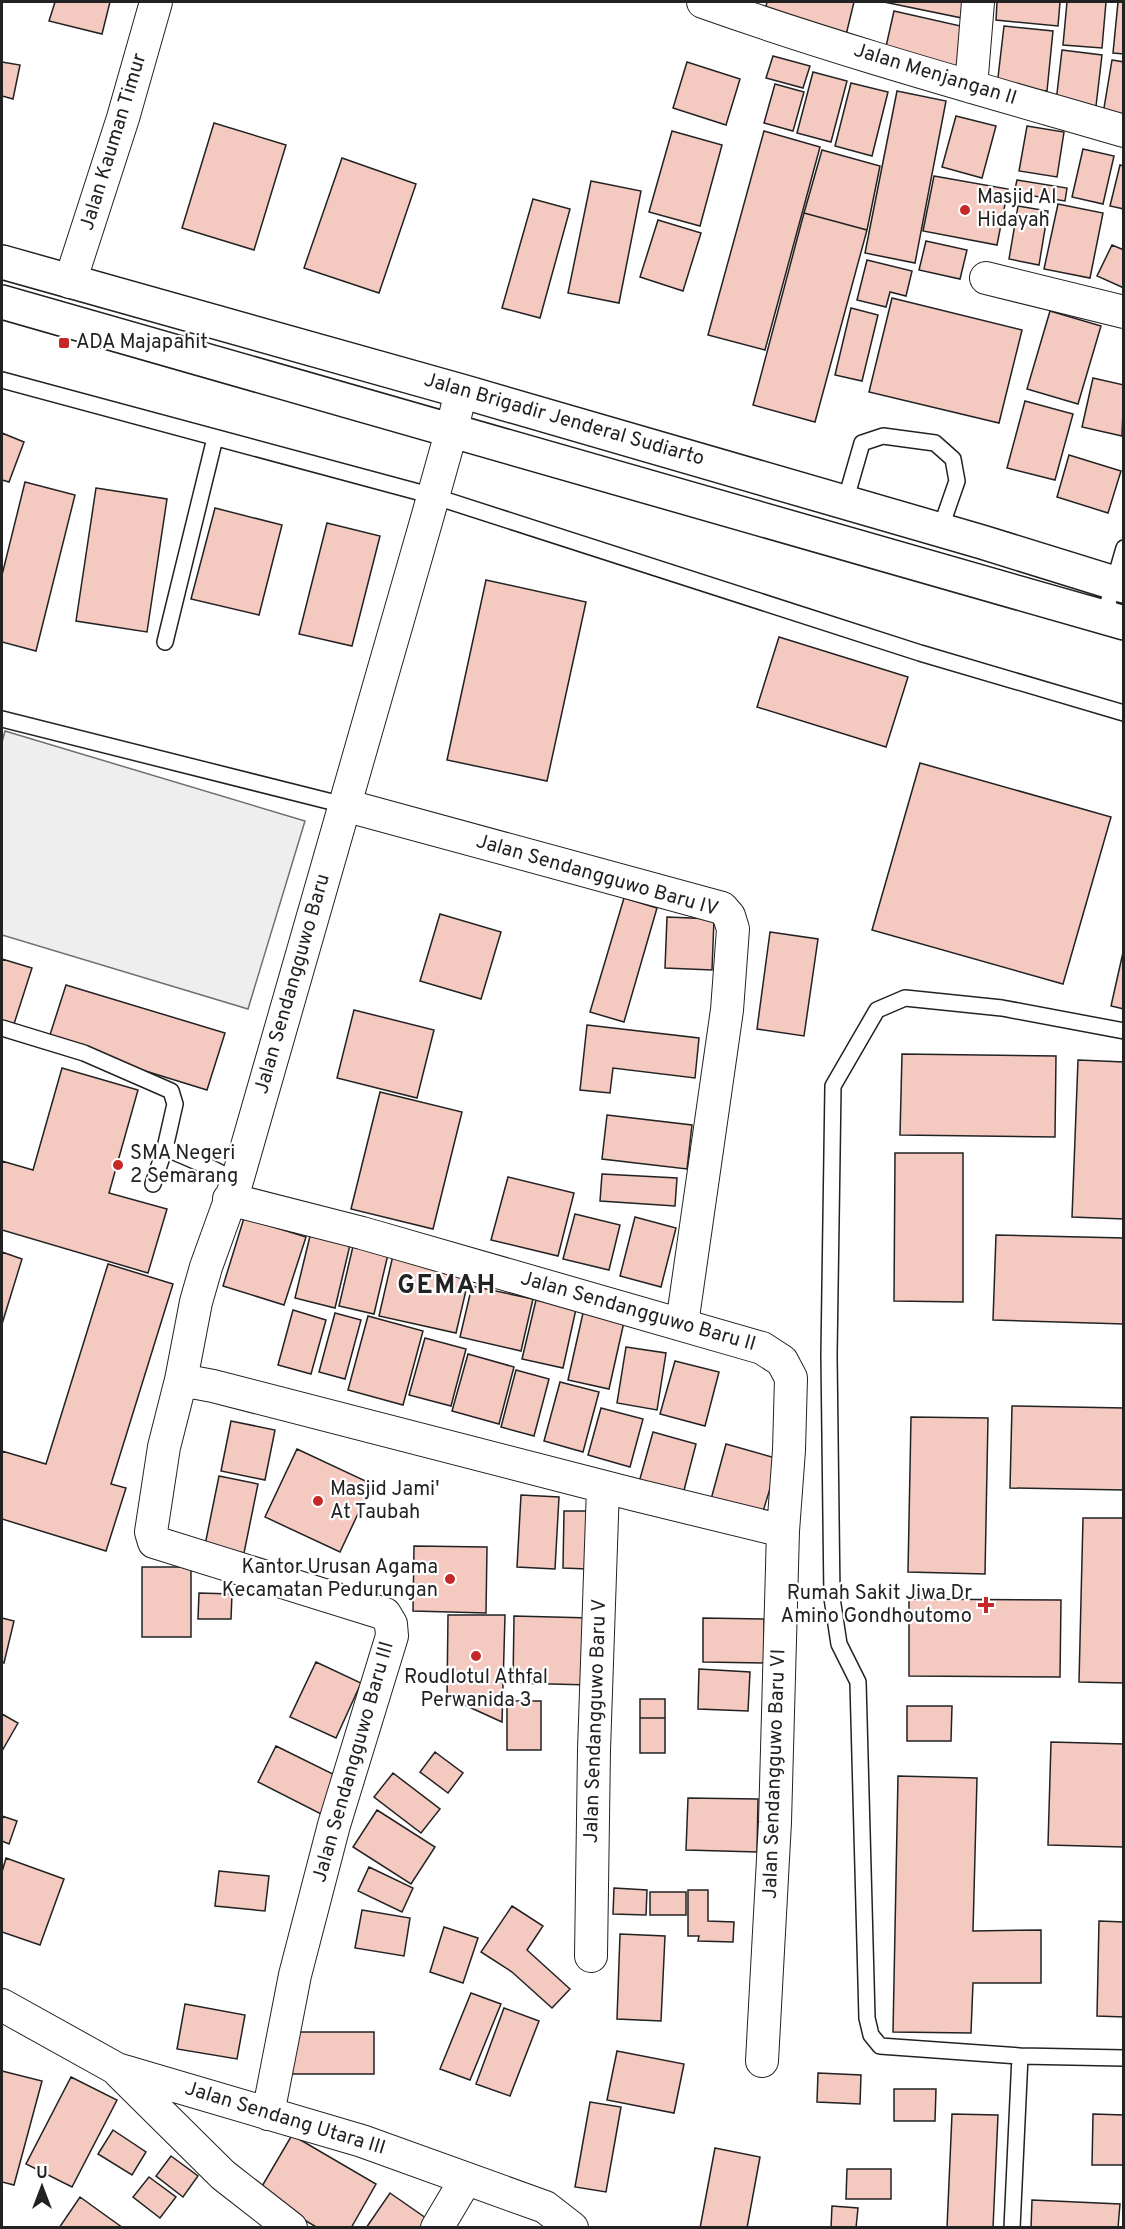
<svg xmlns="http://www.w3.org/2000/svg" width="1125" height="2229" viewBox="0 0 1125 2229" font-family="Overpass,sans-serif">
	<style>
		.green { fill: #eee; stroke: #6f6f6f; stroke-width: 1.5 }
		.building { fill: #f3c9c0; stroke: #222; stroke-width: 1.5 }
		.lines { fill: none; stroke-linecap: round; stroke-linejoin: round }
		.service-casing { stroke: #222; stroke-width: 18 }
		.minor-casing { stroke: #222; stroke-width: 34 }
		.primary-casing { stroke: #222; stroke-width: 36 }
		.service { stroke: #fff; stroke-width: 15 }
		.minor { stroke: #fff; stroke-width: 32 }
		.primary { stroke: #fff; stroke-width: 33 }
		.poi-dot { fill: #c62828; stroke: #fff; stroke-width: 2 }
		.labels { text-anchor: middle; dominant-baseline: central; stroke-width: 4.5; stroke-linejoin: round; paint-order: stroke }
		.street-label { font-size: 20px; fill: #222; stroke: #fff }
		.poi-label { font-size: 20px; fill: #222; stroke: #fff; text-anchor: start }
		.district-label { font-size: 26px; font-weight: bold; letter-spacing: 1.5px; fill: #222; stroke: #fff }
	</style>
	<rect width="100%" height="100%" fill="#fff"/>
	<!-- green -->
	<path class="green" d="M5 731 305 821 248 1009 2 935V742Z"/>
	<!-- building -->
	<path class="building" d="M55 2H110L102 34 49 21Z
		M767 2H854L846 35 764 15Z
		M884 2H966L962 18Z
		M997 2H1060L1058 26 996 20Z
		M1067 2H1106L1102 48 1063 45Z
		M1118 2H1124V54L1113 53Z
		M894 11 965 27 956 67 885 51Z
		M1004 26 1053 31 1047 91 997 86Z
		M1062 50 1102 55 1096 106 1056 102Z
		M773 56 810 66 803 88 766 78Z
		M1112 60 1124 62V118L1103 114Z
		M2 62 20 65 13 99 2 96Z
		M687 62 740 79 726 125 673 108Z
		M813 72 847 81 831 142 797 133Z
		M851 83 888 92 872 156 835 146Z
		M775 84 804 92 793 131 764 123Z
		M897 91 946 101 915 263 865 253Z
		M956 116 996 126 982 178 942 167Z
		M214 123 286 145 254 250 182 228Z
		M1027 126 1064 132 1057 177 1019 171Z
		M672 131 722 145 700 226 649 212Z
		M764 131 820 147 765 350 708 335Z
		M1083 149 1114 156 1103 204 1072 197Z
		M822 150 880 166 867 230 804 213Z
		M342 158 416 184 379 293 304 268Z
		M1120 165 1124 166V209L1110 206Z
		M934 176 1008 189 997 245 923 231Z
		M1017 180 1067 188 1065 201 1014 193Z
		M591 181 641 191 619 303 568 293Z
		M533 199 570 209 540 318 502 308Z
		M1058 204 1103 213 1090 278 1044 269Z
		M1018 206 1048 211 1039 265 1009 259Z
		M804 213 867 230 815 422 753 405Z
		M658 220 701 233 683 291 640 277Z
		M926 241 967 250 960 279 919 270Z
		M1112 245 1124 250V288L1097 276Z
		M867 260 912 271 906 296 890 292 886 307 857 300Z
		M892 298 1022 330 999 423 869 392Z
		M851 308 878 315 862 381 835 375Z
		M1050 311 1101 326 1078 404 1027 389Z
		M1093 378 1124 385 1122 436 1082 427Z
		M1025 401 1073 414 1055 480 1007 468Z
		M2 433 24 442 9 482 2 480Z
		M1069 455 1121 471 1108 513 1057 497Z
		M25 482 75 495 36 651 2 642V575Z
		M96 488 167 499 147 632 76 621Z
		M215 508 282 525 259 615 191 599Z
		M327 523 380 536 352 646 299 634Z
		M486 580 586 602 547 781 447 760Z
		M779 637 908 677 886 747 757 707Z
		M920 763 1111 817 1063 984 872 930Z
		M624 898 657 908 624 1022 590 1012Z
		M440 914 501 932 481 999 420 981Z
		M667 917 714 919 712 970 665 968Z
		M770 932 818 939 804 1036 757 1029Z
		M1124 948V1009L1111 1006Z
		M2 959 32 968 14 1024 2 1020Z
		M66 985 225 1033 207 1090 48 1041Z
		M354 1010 434 1030 417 1098 337 1078Z
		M587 1025 699 1038 695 1078 613 1068 610 1093 580 1090Z
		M902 1054 1056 1056 1055 1137 900 1135Z
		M1078 1060 1124 1062V1219L1072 1217Z
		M62 1068 138 1090 109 1193 167 1209 148 1273 2 1230V1161L33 1170Z
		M380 1092 462 1112 433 1229 351 1209Z
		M607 1115 692 1125 687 1169 602 1159Z
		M895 1153H963V1302L894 1301Z
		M602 1174 677 1178 675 1206 600 1201Z
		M508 1177 574 1193 558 1256 491 1240Z
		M575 1214 620 1225 609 1270 563 1259Z
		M635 1217 676 1228 661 1287 620 1276Z
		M244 1218 306 1237 284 1305 223 1286Z
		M996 1235 1124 1238V1324L993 1320Z
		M310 1236 350 1245 335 1308 295 1298Z
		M354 1242 389 1250 374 1314 339 1306Z
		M394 1251 471 1269 456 1333 379 1316Z
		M2 1252 22 1259 2 1324Z
		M108 1264 173 1284 111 1484 126 1488 106 1551 2 1519V1451L46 1464Z
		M472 1286 533 1299 521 1351 460 1337Z
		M536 1300 576 1309 563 1368 522 1359Z
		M293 1310 326 1320 311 1374 278 1365Z
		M335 1313 361 1320 345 1379 319 1372Z
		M583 1313 624 1322 609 1389 568 1380Z
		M368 1316 423 1331 403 1405 348 1390Z
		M425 1338 466 1349 451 1406 409 1395Z
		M626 1347 666 1353 657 1410 617 1403Z
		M468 1354 514 1367 499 1424 452 1411Z
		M675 1361 719 1372 705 1426 660 1414Z
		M516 1370 549 1379 534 1436 501 1427Z
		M560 1382 599 1392 583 1452 544 1441Z
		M1012 1406 1124 1408V1490L1010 1488Z
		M601 1408 643 1419 630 1467 588 1455Z
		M911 1417 988 1418 985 1574 908 1572Z
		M231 1421 275 1430 265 1480 221 1471Z
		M653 1432 696 1444 682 1498 638 1486Z
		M726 1444 779 1459 761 1518 710 1503Z
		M297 1449 372 1484 340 1552 265 1517Z
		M219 1476 258 1484 244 1553 205 1545Z
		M521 1495 559 1497 555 1569 517 1567Z
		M564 1511H587V1569L563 1568Z
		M1083 1518H1124V1683L1079 1682Z
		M414 1546 487 1547 486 1613 413 1611Z
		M142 1567H191V1637H142Z
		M199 1593 232 1594 231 1619H198Z
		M909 1599 1061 1600 1060 1677 909 1676Z
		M448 1615H505L502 1722 447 1697Z
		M514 1616 591 1618 590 1685 513 1683Z
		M2 1618 14 1621 4 1663 2 1662Z
		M703 1618 764 1619V1663L703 1662Z
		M316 1662 361 1683 336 1738 290 1717Z
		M699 1669 750 1672 748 1711 698 1709Z
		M640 1699H665V1718H640Z
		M507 1701H541V1750H507Z
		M907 1706H952L951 1741H907Z
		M2 1714 18 1723 2 1751Z
		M640 1718H665V1753H640Z
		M1051 1742 1124 1744V1847L1048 1845Z
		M276 1746 339 1777 321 1814 258 1782Z
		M435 1752 463 1773 448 1793 420 1772Z
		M393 1773 440 1809 421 1833 374 1797Z
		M898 1776 977 1778 973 1931 1041 1930V1983H973L971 2033 893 2032Z
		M688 1798 758 1799 757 1852 686 1850Z
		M377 1810 435 1847 411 1884 353 1847Z
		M2 1816 17 1821 9 1844 2 1841Z
		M6 1858 64 1879 40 1945 2 1932V1872Z
		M369 1867 413 1888 402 1912 358 1891Z
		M219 1871 269 1876 265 1911 215 1906Z
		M614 1888 647 1890 646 1915 613 1914Z
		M688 1890H708V1921L734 1922 733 1942 698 1941 699 1936H688Z
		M650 1892H686V1915H650Z
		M512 1906 543 1926 527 1950 570 1989 552 2008 512 1972 481 1952Z
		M362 1910 410 1918 404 1956 355 1948Z
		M1099 1921 1124 1922V2017L1097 2016Z
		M444 1927 478 1938 463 1983 430 1972Z
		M620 1934 665 1936 661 2021 617 2019Z
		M471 1993 501 2004 470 2080 440 2069Z
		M185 2004 245 2015 237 2059 177 2049Z
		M504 2008 539 2021 510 2096 476 2084Z
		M291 2032H374V2074H291Z
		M617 2051 684 2064 674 2113 607 2100Z
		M2 2071 42 2081 14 2185 2 2182Z
		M818 2073 861 2075 860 2104 817 2102Z
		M71 2077 117 2100 72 2187 26 2164Z
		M894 2089H936L935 2121H894Z
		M590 2102 621 2107 606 2192 575 2187Z
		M952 2114 998 2115 993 2228H947Z
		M1093 2114 1124 2115V2165H1092Z
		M113 2130 146 2152 132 2175 98 2154Z
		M292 2135 376 2184 351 2228H318L258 2193Z
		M715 2148 760 2157 747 2228H700Z
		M171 2156 198 2176 183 2197 156 2176Z
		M847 2169H891V2199H846Z
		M149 2177 176 2197 160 2218 133 2197Z
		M390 2193 433 2223 430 2228H366Z
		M80 2197 123 2228H59Z
		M1032 2200 1120 2204 1118 2228H1031Z
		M832 2206 858 2208 856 2228H831Z"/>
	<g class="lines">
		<defs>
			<path id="service" d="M2 380 433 496 920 653 1124 713
				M845 502 862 443 883 436 935 443 953 459 957 481 940 530
				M1104 617 1124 548
				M165 642 215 438
				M2 719 344 805
				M2 1028 84 1053 171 1091 175 1104 165 1148 209 1167 237 1181
				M1124 1031 1002 1008 905 998 877 1010 833 1086 829 1355 832 1598 839 1644 858 1682 867 2018 871 2035 880 2046 1020 2056 1124 2058
				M153 1184 165 1148
				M1012 2228 1020 2056"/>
			<path id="minor" d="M703 2C841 51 983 90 1124 131
				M971 87 978 2
				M986 278 1124 312
				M70 282 123 118 156 2
				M344 805 722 908 729 916 733 929 727 1010 682 1324
				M229 1199 362 1233 762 1348 782 1361 791 1378 789 1450 783 1531 775 1822 762 2061
				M181 1380 213 1386 636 1495 783 1531
				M591 1956 594 1750 603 1487
				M2 2005 117 2069 362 2141 545 2207 572 2228
				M119 2072 223 2175 291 2228
				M268 2114 295 1975 334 1825 392 1636 391 1624 385 1614 154 1542 151 1532 164 1447 181 1380 196 1302 206 1267 237 1181 426 522 452 429 461 391
				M437 2228 466 2179"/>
			<path id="primary" d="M2 262 461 391 982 542 1124 586
				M2 302 1124 623"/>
		</defs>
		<!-- service casing -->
		<use href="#service" class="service-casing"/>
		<!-- minor casing -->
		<use href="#minor" class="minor-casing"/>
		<!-- primary casing -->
		<use href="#primary" class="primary-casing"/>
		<!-- service -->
		<use href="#service" class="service"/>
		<!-- minor -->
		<use href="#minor" class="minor"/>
		<!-- primary -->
		<use href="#primary" class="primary"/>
	</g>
	<!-- markers -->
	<g class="poi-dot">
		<circle cx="965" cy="210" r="6"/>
		<rect x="58" y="337" width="12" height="12" rx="3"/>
		<circle cx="118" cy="1165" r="6"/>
		<circle cx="318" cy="1501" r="6"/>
		<circle cx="450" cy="1579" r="6"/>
		<path d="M983 1596h6v6h6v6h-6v6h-6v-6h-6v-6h6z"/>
		<circle cx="476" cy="1656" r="6"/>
	</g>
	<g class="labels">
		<!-- street labels -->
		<g class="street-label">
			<text transform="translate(935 75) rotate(17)">Jalan Menjangan II</text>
			<text transform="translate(114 142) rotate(-73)">Jalan Kauman Timur</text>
			<text transform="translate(564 420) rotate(16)">Jalan Brigadir Jenderal Sudiarto</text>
			<text transform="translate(597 876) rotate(16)">Jalan Sendangguwo Baru IV</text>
			<text transform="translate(293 984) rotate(-74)">Jalan Sendangguwo Baru</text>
			<text transform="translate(638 1312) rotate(16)">Jalan Sendangguwo Baru II</text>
			<text transform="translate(596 1721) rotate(-88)">Jalan Sendangguwo Baru V</text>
			<text transform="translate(354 1762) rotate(-74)">Jalan Sendangguwo Baru III</text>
			<text transform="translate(775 1774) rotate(-88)">Jalan Sendangguwo Baru VI</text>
			<text transform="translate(285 2119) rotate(17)">Jalan Sendang Utara III</text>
		</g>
		<!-- poi labels -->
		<g class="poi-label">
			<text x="977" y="198">Masjid Al<tspan x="977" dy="23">Hidayah</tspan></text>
			<text x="76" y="343">ADA Majapahit</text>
			<text x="130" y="1154">SMA Negeri<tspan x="130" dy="23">2 Semarang</tspan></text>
			<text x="330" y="1490">Masjid Jami'<tspan x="330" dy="23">At Taubah</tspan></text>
			<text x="438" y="1568" text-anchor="end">Kantor Urusan Agama<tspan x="438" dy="23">Kecamatan Pedurungan</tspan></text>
			<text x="972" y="1594" text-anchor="end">Rumah Sakit Jiwa Dr<tspan x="972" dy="23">Amino Gondhoutomo</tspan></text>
			<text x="476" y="1678" text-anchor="middle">Roudlotul Athfal<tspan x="476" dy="23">Perwanida 3</tspan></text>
		</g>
		<!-- district labels -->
		<g class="district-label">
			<text x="447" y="1286">GEMAH</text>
		</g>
	</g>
	<!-- border -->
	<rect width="1125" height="2229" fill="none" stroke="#222222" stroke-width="6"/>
	<!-- north arrow -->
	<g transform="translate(42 2187)" stroke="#ffffff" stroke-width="4.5" paint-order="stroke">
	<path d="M0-4.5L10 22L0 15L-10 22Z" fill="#222222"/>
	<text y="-9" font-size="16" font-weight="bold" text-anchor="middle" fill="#222222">U</text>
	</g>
</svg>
